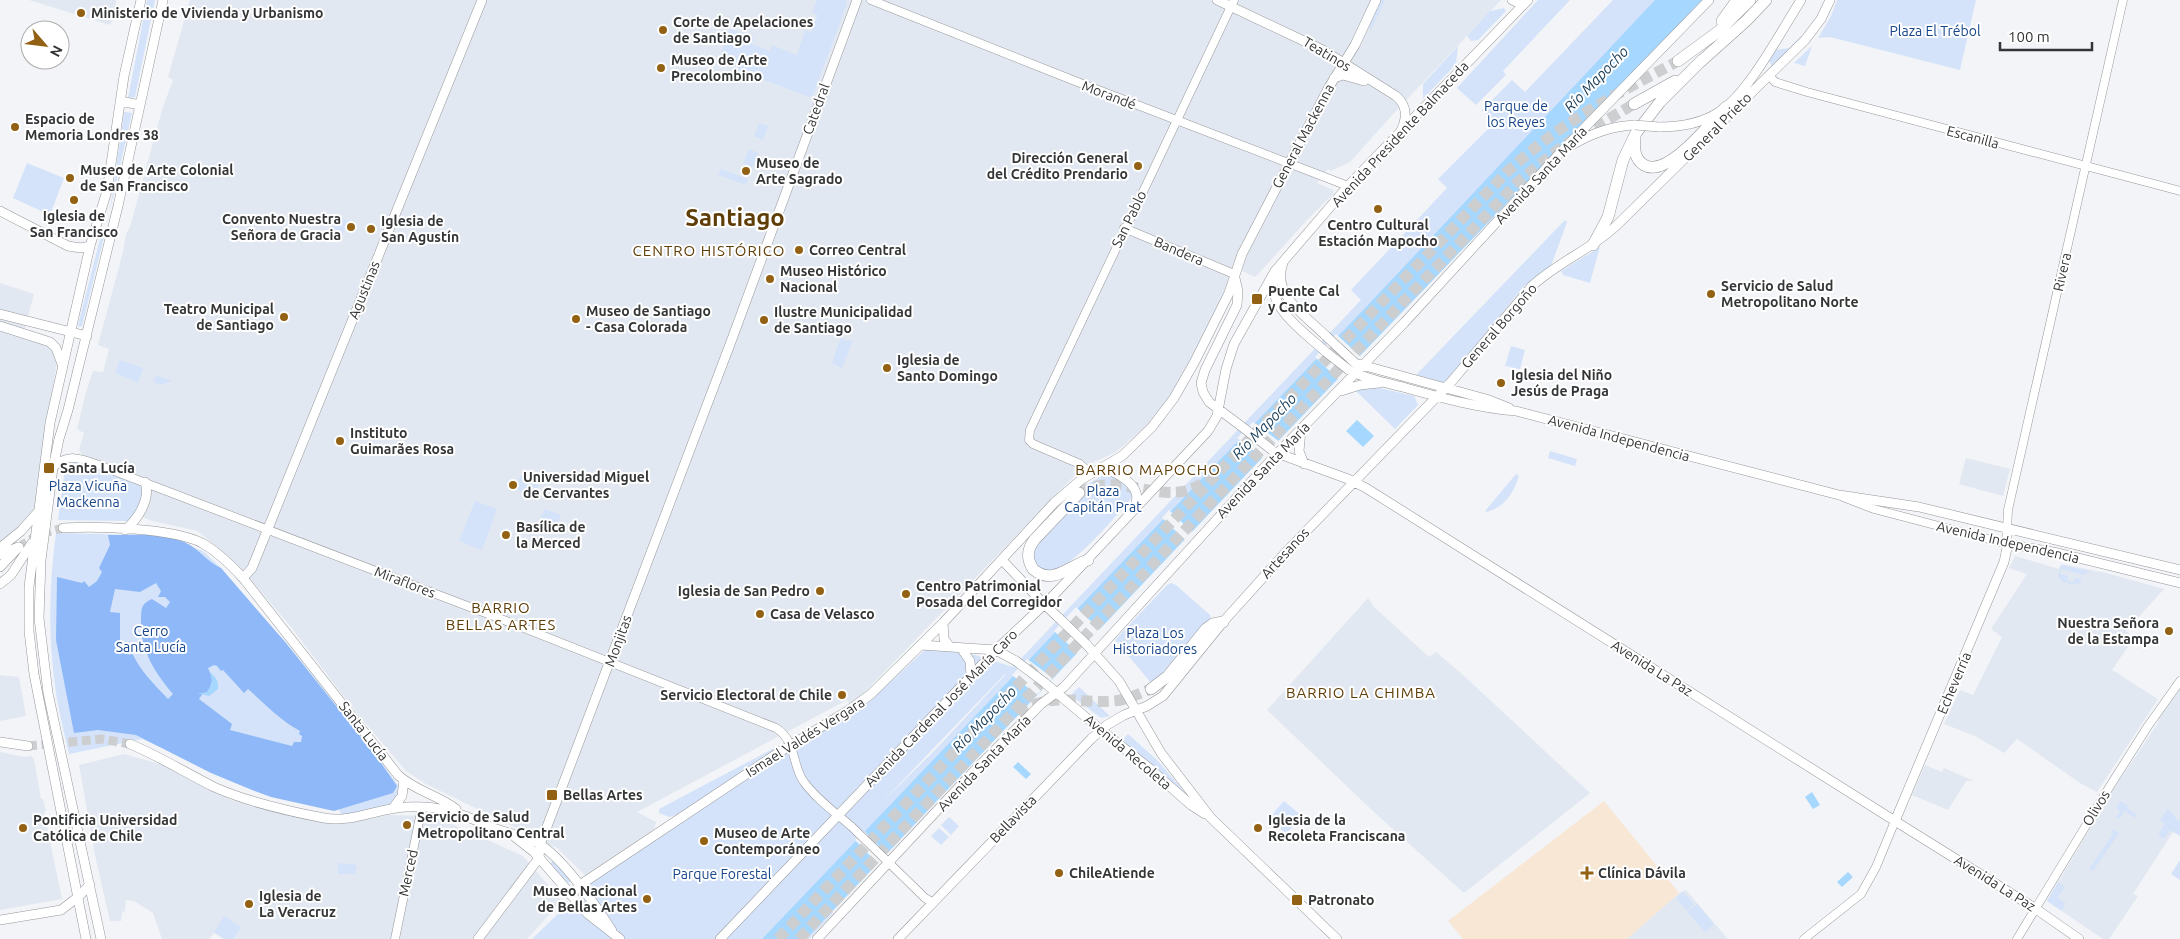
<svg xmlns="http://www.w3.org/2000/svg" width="2180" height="939" viewBox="0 0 2180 939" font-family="Ubuntu,sans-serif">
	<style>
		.built { fill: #e2e8f1 }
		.medical { fill: #f8e7d5 }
		.green { fill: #d4e3fa; fill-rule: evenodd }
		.forest { fill: #8eb8f7; fill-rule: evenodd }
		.water { fill: #a6d7ff }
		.pier { fill: #f2f4f7 }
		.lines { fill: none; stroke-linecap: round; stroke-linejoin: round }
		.primary-tunnel { stroke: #ccced0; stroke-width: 9; stroke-dasharray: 9 4.5; stroke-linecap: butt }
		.motorway-tunnel { stroke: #ccced0; stroke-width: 11; stroke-dasharray: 11 5.5; stroke-linecap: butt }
		.tertiary-casing { stroke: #96979a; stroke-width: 9 }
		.secondary-casing { stroke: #96979a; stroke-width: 10 }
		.primary-casing { stroke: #96979a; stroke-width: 10 }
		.motorway-casing { stroke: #96979a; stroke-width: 12 }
		.tertiary { stroke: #fff; stroke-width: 8 }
		.secondary { stroke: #fff; stroke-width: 9 }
		.primary { stroke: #fff; stroke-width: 9 }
		.motorway { stroke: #fff; stroke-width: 11 }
		.tertiary-bridge-casing { stroke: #96979a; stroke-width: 9; stroke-linecap: butt }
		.primary-bridge-casing { stroke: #96979a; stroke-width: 10; stroke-linecap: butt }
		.tertiary-bridge { stroke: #fff; stroke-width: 8 }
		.primary-bridge { stroke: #fff; stroke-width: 9 }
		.poi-dot { fill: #936113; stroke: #fff; stroke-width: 2 }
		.labels { text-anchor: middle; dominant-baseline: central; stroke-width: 4; stroke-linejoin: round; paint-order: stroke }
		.poi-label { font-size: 14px; font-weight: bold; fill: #343536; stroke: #fff; text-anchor: start }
		.park-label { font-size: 14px; fill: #16458a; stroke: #fff }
		.street-label { font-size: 14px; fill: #343536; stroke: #fff }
		.water-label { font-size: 15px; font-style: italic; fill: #193d58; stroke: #fff }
		.neighbourhood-label { font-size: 15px; letter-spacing: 1px; fill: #5f3d07; stroke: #fff }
		.town-label { font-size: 24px; font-weight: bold; fill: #5f3d07; stroke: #fff }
	</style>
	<rect width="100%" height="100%" fill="#f2f4f7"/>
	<!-- built -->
	<path class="built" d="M29 0H116V3L113 19 110 25Z
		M190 0H1501L1395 112 1350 162 1331 171 1328 169 1326 171 1317 183 1333 190 1334 193 1306 221 1261 271 1255 277 1240 270 1183 376 1166 401 1147 425 1116 452 1083 467 856 701 850 704 847 700 637 812 656 822 654 829 589 876H586L557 848 426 784 406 771 351 706 291 627 243 571 198 531 152 521 135 514 141 485 78 462 82 454 79 450 84 433 77 429 86 392 93 371 103 372 109 349 98 345 123 252 126 234 130 227 162 110 173 80 168 77Z
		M0 283 34 294 23 335 49 344 55 350 57 362 34 511 29 520 0 546Z
		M1966 458 2010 469 2003 496 1959 484Z
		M2015 556 2059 569 2061 564 2106 573 2164 589 2126 631 2134 638 2112 670 2158 699 2097 792 2080 783 2017 739 2004 753 1975 736 1944 724 1960 690 1973 695 2002 637 1991 629 2027 574 2009 568Z
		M1368 598 1374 607 1429 657 1436 652 1463 675 1590 793 1464 893 1375 813 1267 710Z
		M0 675 19 677 26 716 0 721Z
		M2180 687V836L2173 832 2133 894 2138 896 2109 939H2103L2047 901 2111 793 2158 723 2161 711Z
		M0 752 24 757 31 756 34 759 41 799H43L46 811 44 812 62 899 0 910Z
		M124 754 170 767 231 800 324 822 348 823 389 815 434 816 523 856 562 901 527 939H224L214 933 209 939H162L153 913 134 901 126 900 125 911 122 912 121 921H110L96 860 79 765Z
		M1925 765 1942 772 1944 768 1974 781H1966L1948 810 1912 795Z
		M1686 890 1728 939H1627L1679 893Z"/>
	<!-- medical -->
	<path class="medical" d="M1604 801 1679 893 1627 939H1463L1448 921Z"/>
	<!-- green -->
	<path class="green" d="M147 0H155L135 97 128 98Z
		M817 0H846L847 4 813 95 809 97 723 64 720 56 730 29 754 37 752 44 770 51 772 45 797 55 805 30 811 32 818 15 812 13Z
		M1380 0H1385L1371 30 1369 28Z
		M1538 0H1570L1503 71 1506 75 1476 105 1457 88Z
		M1613 0H1701L1280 438 832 911 833 913 809 939H532L587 886 798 743 868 703 927 648 975 655 1013 667 1361 300 1351 290 1447 188 1438 179 1495 122 1482 110 1512 80 1525 92ZM1006 674 936 749 881 803 1004 675Z
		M1837 0H1976L1960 70 1830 37 1818 38 1831 16Z
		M1504 8 1506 11 1478 40 1471 41 1467 36 1490 11Z
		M1801 36H1803L1773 67 1768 60 1775 50 1789 48Z
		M1458 46 1456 64 1423 99V84Z
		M1812 46 1805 66 1794 63Z
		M125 112 132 113 110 210 124 113Z
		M759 123 768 126 763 140 754 136Z
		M749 149 758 153 753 167 743 163Z
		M27 163 64 178 50 215 13 198Z
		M721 169 748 179 746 185 718 175Z
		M336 217 348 221 341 238 338 237 336 240 328 237Z
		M1565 220 1567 222 1551 266 1523 287 1447 382 1443 383 1416 375Z
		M105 233 82 326 79 327 78 325 101 235Z
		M1600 247 1590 283 1563 275 1561 271Z
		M841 337 847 341 853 340 842 368 832 363Z
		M1511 346 1525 350 1520 369 1505 366Z
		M120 360 143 368 138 383 115 373Z
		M156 375 172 381 161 385 153 382Z
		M1371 386 1414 396 1418 405 1395 429 1354 389Z
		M1550 451 1577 459 1575 466 1548 458Z
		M78 462 143 486 144 492 135 514 128 521 58 520 65 469 71 463Z
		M1111 471 1137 492C1111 521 1086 553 1052 574L1037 569 1032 551 1077 490Z
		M1516 474 1519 476C1513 494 1505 507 1486 512L1485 511Z
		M520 476 539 483 534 497 515 489Z
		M475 501 497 509 482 550 459 541Z
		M545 509 561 515 555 532 537 525Z
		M56 533 137 535 178 542 203 551 223 570 241 595 286 642 369 745 400 788 394 804 342 816 337 805 223 775 142 739 69 754C64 731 58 709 55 686 48 635 49 584 56 533Z
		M2061 565 2090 571 2084 575 2061 569 2060 574 2068 576 2067 579 2072 583 2076 578 2082 580 2079 586V583L2070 585 2067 582 2064 583 2058 576Z
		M1171 583 1176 585 1210 615 1211 619 1170 668 1152 684 1115 640 1167 585Z
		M1079 687 1110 716 1101 718 1073 697 1071 695Z
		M1128 734 1157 760 1188 796 1122 740Z
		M780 745 782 747 716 789 684 813 669 817 659 813V809Z
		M1284 801 1302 816 1286 834 1269 818Z
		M2121 801 2128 806 2127 808 2137 815 2135 818 2125 811 2119 819 2116 817 2120 811 2116 807Z
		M2168 808 2178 821 2180 820V836L2170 830 2164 839 2158 835 2165 824 2160 820Z
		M949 817 959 826 951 835 941 825Z
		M939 828 949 837 941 845 931 836Z
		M2114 829 2119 833 2093 871 2089 869 2113 834 2111 833Z
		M2180 860V880L2171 874Z
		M554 861 571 881 569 883 564 882 548 864Z
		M338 863 357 865 355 874H338Z
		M2058 882 2065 887 2057 898 2066 903 2062 911 2047 901Z
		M1683 892 1694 904 1687 911 1676 898Z
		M1697 904 1714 924 1705 932 1687 912Z
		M224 916 241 927 233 939H224L214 932Z"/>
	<!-- forest -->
	<path class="forest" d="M108 535C132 535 169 532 190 545 201 552 209 563 221 568L285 642 376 756 397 786 393 793 334 811 271 797 252 790 211 773 136 735 98 730 74 733 56 640 57 577 82 583 84 581 89 587 97 581 102 572 99 568 110 545ZM156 583 161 591 158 597H165L170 602 166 608 152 599C139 605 142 610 141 621 140 649 155 673 173 694L168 699C154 684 141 672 132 653L129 655 126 649 124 650 120 642V613L110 612 115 589 140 592ZM214 665 217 666 221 671 223 670 244 693 248 689C265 704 280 720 300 731L299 734 302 736 301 742H294L292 746 230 730 232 724 199 699 203 693 208 692C213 679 214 681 208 668Z"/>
	<!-- water -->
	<path class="water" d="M1655 0H1702L1260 460 806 939H762L1367 306Z
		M1357 420 1374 436 1363 447 1346 431Z
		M208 668C213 677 219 677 218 689L209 696 197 693H206L212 684 211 673Z
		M1018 762 1031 774 1026 779 1013 767Z
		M1812 792 1820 805 1813 809 1805 797Z
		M1848 872 1853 877 1842 887 1837 882Z"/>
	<!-- pier -->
	<path class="pier" d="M1336 334 1361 357 1339 380 1315 357Z
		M1253 422 1280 442 1264 459 1237 438Z
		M1169 510 1192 532 1185 540 1162 518Z
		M1076 607 1100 630 1078 653 1054 631Z
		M1027 659 1053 678 1037 695 1012 675Z
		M864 831 887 854H890L879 865 855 840Z"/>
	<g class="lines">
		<!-- primary-tunnel -->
		<path class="primary-tunnel" d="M19 547 40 534 63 528
			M28 746 102 739 130 744"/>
		<!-- motorway-tunnel -->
		<path class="motorway-tunnel" d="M1079 493C1119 468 1166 511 1204 482
			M1018 713C1050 691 1079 704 1113 701 1127 700 1138 694 1151 689
			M778 939 1266 422 1508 171C1561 122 1615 95 1678 61
			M799 939 1238 474 1519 181 1563 146 1634 104"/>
		<defs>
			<path id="tertiary" d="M871 0 1075 81 1348 186
				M1769 75 1775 82 1807 92 2180 191
				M1124 228 1234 274
				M53 468C66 453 80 458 96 464L496 617 776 728C797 741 792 767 804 782 817 800 836 813 852 827
				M1091 474 1080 464 1033 444 1029 440 1030 430 1234 0
				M1843 497 1874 509 2007 544
				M2007 529 2008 510 2123 0
				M884 858 925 898 932 902
				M395 939 422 807
				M1804 939 1861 894 1876 867 1895 821
				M2017 939 2110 786 2148 726 2180 681"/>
			<path id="secondary" d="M1217 0 1323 50 1396 96C1408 106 1407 118 1401 131
				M1512 0 1523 5
				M1334 78 1343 75 1364 81
				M0 211 68 246 81 248 90 246
				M0 314 87 336
				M0 326 50 342 56 348 62 364
				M0 548 21 531 37 513
				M0 555 18 547
				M1002 560 1044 604
				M243 578 252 568 482 0
				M943 623 944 639 950 647
				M921 645 996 650
				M961 648 970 661 971 675
				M1895 821 2036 909 2079 939
				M571 895 580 885 781 751 849 710 871 694 943 623 1054 503 1082 479 1122 456 1152 427 1174 398 1194 363 1229 293 1242 254 1329 87 1355 45 1376 0
				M0 920 61 910 78 897 90 885
				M478 939 539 858 540 845 732 339 857 0"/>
			<path id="primary" d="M120 101 140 105
				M1659 127C1680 127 1701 124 1719 112 1749 93 1781 31 1801 0
				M1572 145C1592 133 1612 126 1635 125
				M1283 263C1271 295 1306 316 1326 336
				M1234 274 1238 291 1237 305 1205 370 1201 383 1203 392 1209 402 1241 426
				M1273 276C1267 308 1305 333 1326 352
				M1358 364 1486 399 1509 408
				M1351 371C1368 380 1388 383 1406 388 1442 398 1478 408 1516 411L1839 495 1919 507 2180 570
				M1341 391 1360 385 1379 383
				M1301 430 1299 451 1304 464
				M1274 452 1348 479 1366 488 1895 821 2004 562 2007 548V529
				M1102 469C1113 470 1133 481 1136 493 1138 498 1136 504 1135 509
				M63 528C96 526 173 528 202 543 218 552 231 565 243 578L398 775C415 791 438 795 456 809
				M125 530C138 519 151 499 145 482
				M2007 544 2058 553 2180 583
				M0 567 19 547
				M0 584 11 575 32 543
				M1044 604 1059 618
				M1086 644 1119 681 1161 753 1211 818 1337 939
				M996 650 1016 661
				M1045 683 1101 730 1149 768 1191 805 1205 814
				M0 742 28 746
				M130 744C159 756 186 773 214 787 248 802 287 811 324 818 352 823 378 808 406 807 439 805 460 813 489 826 504 833 522 835 536 842 561 855 597 907 612 931
				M393 808 402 796 404 780
				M515 837 534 852 588 914 620 939
				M86 939 34 674 29 631V587L50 423 90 246 107 191 124 76 141 0
				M101 939 48 693 39 618 41 560 53 468 59 439 68 410 118 206 163 0
				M720 939 996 650 1052 597 1208 431 1217 416 1226 369 1234 344 1275 271 1348 186 1528 0
				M817 939 974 771 1041 704 1064 687 1271 460 1404 323 1559 154 1709 0
				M898 939 1091 739 1107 725 1124 715 1147 706 1163 696 1223 622 1286 552 1452 381 1532 286C1558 262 1592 249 1617 225L1805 40 1821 19 1830 0"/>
			<path id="motorway" d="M1722 21 1737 0
				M1678 61 1719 31 1750 0
				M1698 64 1746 21 1766 0
				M1634 104 1675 81
				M1635 137C1634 148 1634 159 1644 165 1667 179 1710 123 1726 107
				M1593 245 1608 217 1623 160 1636 133 1660 102 1702 60
				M1079 493 1035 539C1027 549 1026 558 1033 569 1052 586 1069 566 1088 560
				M1151 689 1168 676 1206 629 1213 624 1223 622"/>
		</defs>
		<!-- tertiary casing -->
		<use href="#tertiary" class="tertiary-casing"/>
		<!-- secondary casing -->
		<use href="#secondary" class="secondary-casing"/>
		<!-- primary casing -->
		<use href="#primary" class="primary-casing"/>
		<!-- motorway casing -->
		<use href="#motorway" class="motorway-casing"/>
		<!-- tertiary -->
		<use href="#tertiary" class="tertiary"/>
		<!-- secondary -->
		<use href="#secondary" class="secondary"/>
		<!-- primary -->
		<use href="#primary" class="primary"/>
		<!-- motorway -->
		<use href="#motorway" class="motorway"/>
		<defs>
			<path id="tertiary-bridge" d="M852 827 883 857"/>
			<path id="primary-bridge" d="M1635 125 1659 127
				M1326 336 1355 363
				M1326 352 1349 370
				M1241 426 1272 450
				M1059 618 1086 644
				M1016 661 1045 683"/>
		</defs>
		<!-- tertiary-bridge casing -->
		<use href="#tertiary-bridge" class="tertiary-bridge-casing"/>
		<!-- primary-bridge casing -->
		<use href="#primary-bridge" class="primary-bridge-casing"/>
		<!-- tertiary-bridge -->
		<use href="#tertiary-bridge" class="tertiary-bridge"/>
		<!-- primary-bridge -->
		<use href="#primary-bridge" class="primary-bridge"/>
	</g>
	<!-- markers -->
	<g class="poi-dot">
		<circle cx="81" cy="13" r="5"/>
		<circle cx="663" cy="30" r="5"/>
		<circle cx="661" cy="68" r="5"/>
		<circle cx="15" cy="127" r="5"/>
		<circle cx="1138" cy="166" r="5"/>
		<circle cx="746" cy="171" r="5"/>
		<circle cx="70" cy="178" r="5"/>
		<circle cx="74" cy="200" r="5"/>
		<circle cx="1378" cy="209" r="5"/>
		<circle cx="351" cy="227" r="5"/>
		<circle cx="371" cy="229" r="5"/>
		<circle cx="799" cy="250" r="5"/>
		<circle cx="770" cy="279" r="5"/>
		<circle cx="1711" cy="294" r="5"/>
		<rect x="1251" y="293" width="12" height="12" rx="2.5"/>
		<circle cx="284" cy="317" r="5"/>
		<circle cx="576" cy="319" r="5"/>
		<circle cx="764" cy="320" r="5"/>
		<circle cx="887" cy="368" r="5"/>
		<circle cx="1501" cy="383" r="5"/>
		<circle cx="340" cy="441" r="5"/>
		<rect x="43" y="462" width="12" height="12" rx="2.5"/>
		<circle cx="513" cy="485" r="5"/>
		<circle cx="506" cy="535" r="5"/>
		<circle cx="820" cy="591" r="5"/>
		<circle cx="906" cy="594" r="5"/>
		<circle cx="760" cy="614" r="5"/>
		<circle cx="2169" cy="631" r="5"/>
		<circle cx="842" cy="695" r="5"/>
		<rect x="546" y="789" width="12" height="12" rx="2.5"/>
		<circle cx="407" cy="825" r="5"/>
		<circle cx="23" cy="828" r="5"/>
		<circle cx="1258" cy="828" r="5"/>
		<circle cx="704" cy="841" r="5"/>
		<circle cx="1059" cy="873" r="5"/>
		<path d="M1584.5 865.5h5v5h5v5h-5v5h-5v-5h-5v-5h5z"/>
		<circle cx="647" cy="899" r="5"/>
		<rect x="1291" y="894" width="12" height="12" rx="2.5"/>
		<circle cx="249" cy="904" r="5"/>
	</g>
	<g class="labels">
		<!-- poi labels -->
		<g class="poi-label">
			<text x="91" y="13">Ministerio de Vivienda y Urbanismo</text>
			<text x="673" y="22">Corte de Apelaciones<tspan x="673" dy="16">de Santiago</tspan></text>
			<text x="671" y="60">Museo de Arte<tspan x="671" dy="16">Precolombino</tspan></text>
			<text x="25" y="119">Espacio de<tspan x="25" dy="16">Memoria Londres 38</tspan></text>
			<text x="1128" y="158" text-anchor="end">Dirección General<tspan x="1128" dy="16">del Crédito Prendario</tspan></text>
			<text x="756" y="163">Museo de<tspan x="756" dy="16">Arte Sagrado</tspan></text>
			<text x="80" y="170">Museo de Arte Colonial<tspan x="80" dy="16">de San Francisco</tspan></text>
			<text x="74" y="216" text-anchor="middle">Iglesia de<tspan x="74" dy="16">San Francisco</tspan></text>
			<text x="341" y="219" text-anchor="end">Convento Nuestra<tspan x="341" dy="16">Señora de Gracia</tspan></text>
			<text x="381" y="221">Iglesia de<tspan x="381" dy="16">San Agustín</tspan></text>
			<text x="1378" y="225" text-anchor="middle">Centro Cultural<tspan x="1378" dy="16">Estación Mapocho</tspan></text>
			<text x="809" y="250">Correo Central</text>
			<text x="780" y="271">Museo Histórico<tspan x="780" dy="16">Nacional</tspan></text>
			<text x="1721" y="286">Servicio de Salud<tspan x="1721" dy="16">Metropolitano Norte</tspan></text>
			<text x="1268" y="291">Puente Cal<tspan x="1268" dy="16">y Canto</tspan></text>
			<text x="274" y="309" text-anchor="end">Teatro Municipal<tspan x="274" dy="16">de Santiago</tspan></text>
			<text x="586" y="311">Museo de Santiago<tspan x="586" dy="16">- Casa Colorada</tspan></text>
			<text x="774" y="312">Ilustre Municipalidad<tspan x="774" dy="16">de Santiago</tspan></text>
			<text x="897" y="360">Iglesia de<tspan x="897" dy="16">Santo Domingo</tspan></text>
			<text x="1511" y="375">Iglesia del Niño<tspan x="1511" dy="16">Jesús de Praga</tspan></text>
			<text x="350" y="433">Instituto<tspan x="350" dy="16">Guimarães Rosa</tspan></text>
			<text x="60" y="468">Santa Lucía</text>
			<text x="523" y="477">Universidad Miguel<tspan x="523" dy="16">de Cervantes</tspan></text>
			<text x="516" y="527">Basílica de<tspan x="516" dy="16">la Merced</tspan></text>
			<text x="916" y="586">Centro Patrimonial<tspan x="916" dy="16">Posada del Corregidor</tspan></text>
			<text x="810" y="591" text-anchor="end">Iglesia de San Pedro</text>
			<text x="770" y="614">Casa de Velasco</text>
			<text x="2159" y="623" text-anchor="end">Nuestra Señora<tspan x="2159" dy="16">de la Estampa</tspan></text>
			<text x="832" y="695" text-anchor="end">Servicio Electoral de Chile</text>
			<text x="563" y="795">Bellas Artes</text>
			<text x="417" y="817">Servicio de Salud<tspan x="417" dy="16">Metropolitano Central</tspan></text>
			<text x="33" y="820">Pontificia Universidad<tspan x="33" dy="16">Católica de Chile</tspan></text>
			<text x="1268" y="820">Iglesia de la<tspan x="1268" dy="16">Recoleta Franciscana</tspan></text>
			<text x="714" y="833">Museo de Arte<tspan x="714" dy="16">Contemporáneo</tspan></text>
			<text x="1069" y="873">ChileAtiende</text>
			<text x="1598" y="873">Clínica Dávila</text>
			<text x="637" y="891" text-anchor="end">Museo Nacional<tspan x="637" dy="16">de Bellas Artes</tspan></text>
			<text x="259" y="896">Iglesia de<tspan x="259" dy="16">La Veracruz</tspan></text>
			<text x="1308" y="900">Patronato</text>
		</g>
		<!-- park labels -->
		<g class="park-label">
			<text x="1935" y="31">Plaza El Trébol</text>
			<text x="1516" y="106">Parque de<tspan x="1516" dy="16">los Reyes</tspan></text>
			<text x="88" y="486">Plaza Vicuña<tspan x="88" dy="16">Mackenna</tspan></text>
			<text x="1103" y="491">Plaza<tspan x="1103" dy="16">Capitán Prat</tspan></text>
			<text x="151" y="631">Cerro<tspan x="151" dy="16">Santa Lucía</tspan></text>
			<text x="1155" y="633">Plaza Los<tspan x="1155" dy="16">Historiadores</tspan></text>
			<text x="722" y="874">Parque Forestal</text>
		</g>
		<!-- street labels -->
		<g class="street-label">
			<text transform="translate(1327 54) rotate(31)">Teatinos</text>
			<text transform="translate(1109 95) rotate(21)">Morandé</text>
			<text transform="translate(816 109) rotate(-70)">Catedral</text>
			<text transform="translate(1717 127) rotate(-45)">General Prieto</text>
			<text transform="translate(1400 134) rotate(-47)">Avenida Presidente Balmaceda</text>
			<text transform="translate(1303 136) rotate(-62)">General Mackenna</text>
			<text transform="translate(1973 137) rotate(15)">Escanilla</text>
			<text transform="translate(1541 175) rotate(-47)">Avenida Santa María</text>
			<text transform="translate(1129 219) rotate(-64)">San Pablo</text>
			<text transform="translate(1179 251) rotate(23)">Bandera</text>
			<text transform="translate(2062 272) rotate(-77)">Rivera</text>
			<text transform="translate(364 290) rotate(-68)">Agustinas</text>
			<text transform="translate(1499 326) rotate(-49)">General Borgoño</text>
			<text transform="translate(1619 438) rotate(15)">Avenida Independencia</text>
			<text transform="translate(1263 470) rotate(-46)">Avenida Santa María</text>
			<text transform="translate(2008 542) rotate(13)">Avenida Independencia</text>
			<text transform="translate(1285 553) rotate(-47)">Artesanos</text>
			<text transform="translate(405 582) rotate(21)">Miraflores</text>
			<text transform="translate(618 641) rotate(-70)">Monjitas</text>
			<text transform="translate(1652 668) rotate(32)">Avenida La Paz</text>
			<text transform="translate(1954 683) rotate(-67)">Echeverría</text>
			<text transform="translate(941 708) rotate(-46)">Avenida Cardenal José María Caro</text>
			<text transform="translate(364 731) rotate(52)">Santa Lucía</text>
			<text transform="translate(805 737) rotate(-32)">Ismael Valdés Vergara</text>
			<text transform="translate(1128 752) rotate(40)">Avenida Recoleta</text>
			<text transform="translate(984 763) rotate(-46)">Avenida Santa María</text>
			<text transform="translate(2096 808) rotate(-58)">Olivos</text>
			<text transform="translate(1013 819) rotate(-46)">Bellavista</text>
			<text transform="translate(408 873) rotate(-78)">Merced</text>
			<text transform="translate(1995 883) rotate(32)">Avenida La Paz</text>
		</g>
		<!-- water labels -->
		<g class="water-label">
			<text transform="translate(1596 79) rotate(-46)">Río Mapocho</text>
			<text transform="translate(1264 426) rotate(-46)">Río Mapocho</text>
			<text transform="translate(984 719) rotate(-46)">Río Mapocho</text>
		</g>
		<!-- neighbourhood labels -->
		<g class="neighbourhood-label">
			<text x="709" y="250">CENTRO HISTÓRICO</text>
			<text x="1148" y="469">BARRIO MAPOCHO</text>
			<text x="501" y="607">BARRIO<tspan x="501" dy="17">BELLAS ARTES</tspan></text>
			<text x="1361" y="692">BARRIO LA CHIMBA</text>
		</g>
		<!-- town labels -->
		<g class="town-label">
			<text x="735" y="217">Santiago</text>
		</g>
	</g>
	<!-- north arrow -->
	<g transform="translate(45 45) rotate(118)"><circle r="24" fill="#ffffff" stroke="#aeaeaf"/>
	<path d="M0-4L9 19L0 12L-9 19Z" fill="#936113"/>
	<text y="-8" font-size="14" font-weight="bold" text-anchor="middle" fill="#343536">N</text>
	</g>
	<!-- scale -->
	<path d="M2000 42v8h92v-8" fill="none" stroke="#343536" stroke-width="2.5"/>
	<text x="2008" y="42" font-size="15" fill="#343536" stroke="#ffffff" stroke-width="4" paint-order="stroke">100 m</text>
</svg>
